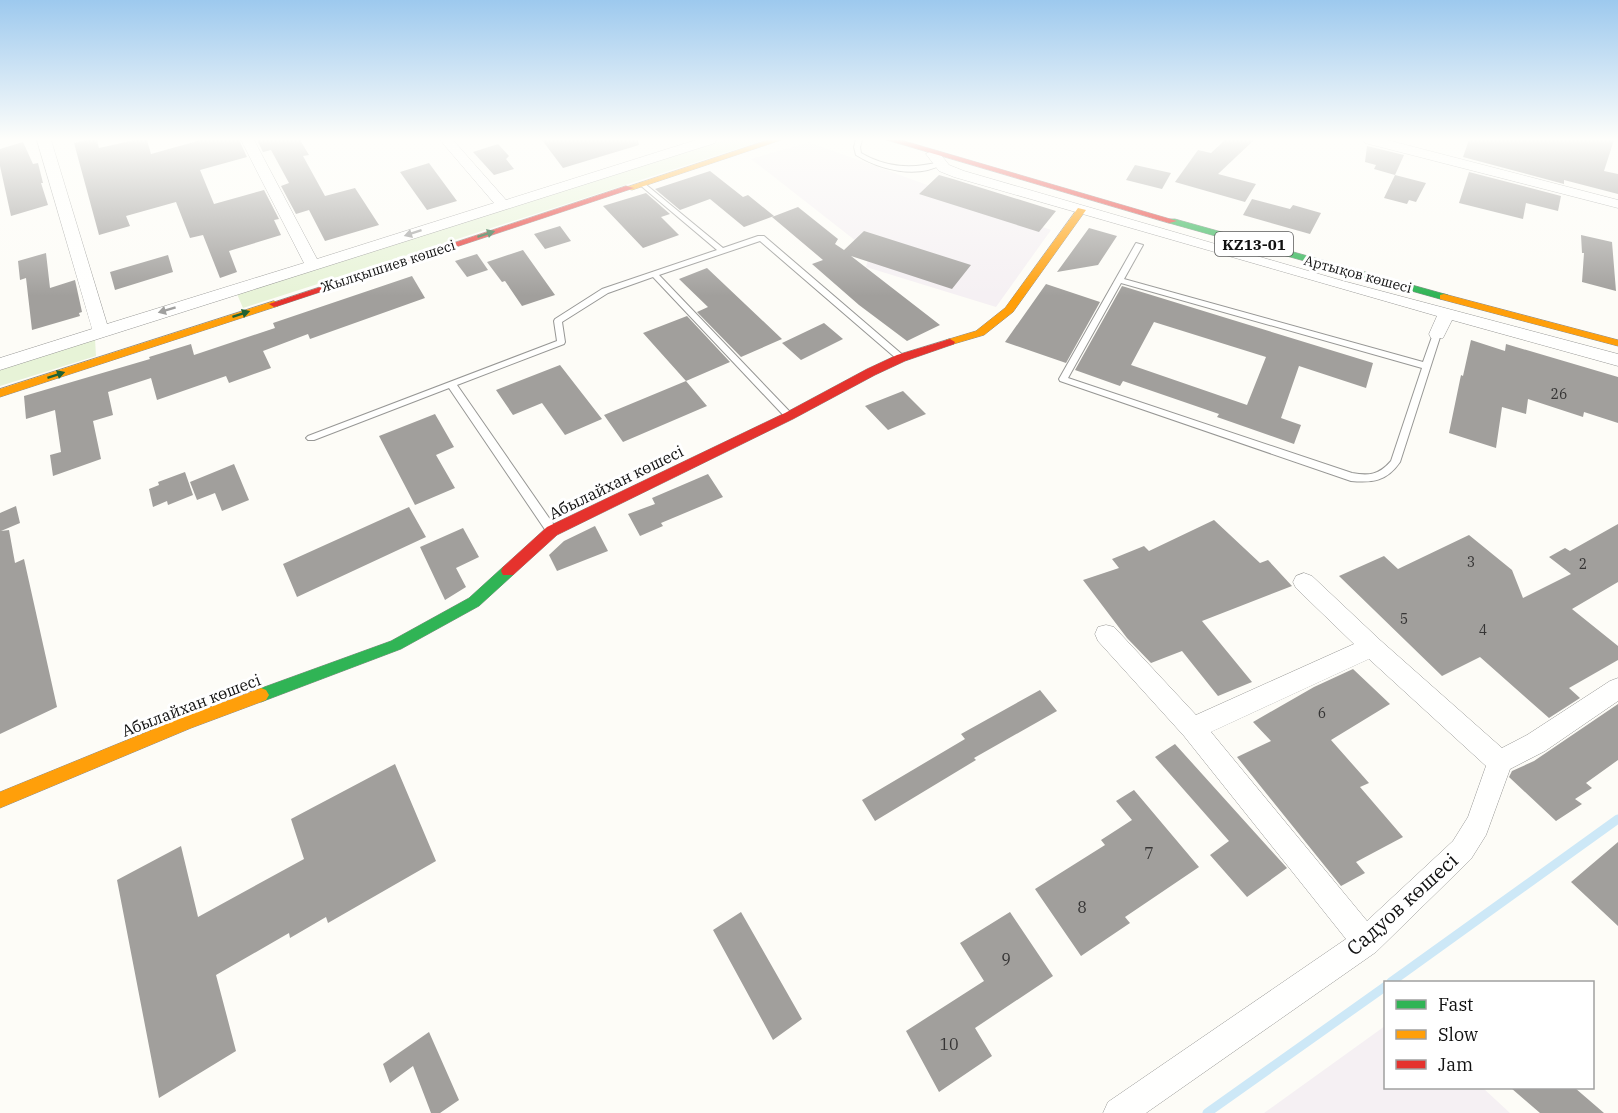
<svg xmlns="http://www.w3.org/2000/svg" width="1618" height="1113" viewBox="0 0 1618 1113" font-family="'IBM Plex Serif',serif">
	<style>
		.industrial { fill: #f5f0f3 }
		.green { fill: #e7f3d7 }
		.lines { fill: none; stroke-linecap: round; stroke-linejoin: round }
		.stream { stroke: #cde8f7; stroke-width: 9 }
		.building { fill: #a19f9c; fill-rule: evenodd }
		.lane-casing { stroke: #979795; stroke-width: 2 }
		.street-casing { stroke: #979795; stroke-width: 1 }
		.fast-casing { stroke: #8e8d8b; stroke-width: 1 }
		.slow-casing { stroke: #8e8d8b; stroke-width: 1 }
		.jam-casing { stroke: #8e8d8b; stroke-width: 1 }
		.lane { fill: #fffffe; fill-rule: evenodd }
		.street { fill: #fffffe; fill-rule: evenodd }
		.fast { fill: #30b455; fill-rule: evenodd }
		.slow { fill: #ff9f0a; fill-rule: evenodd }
		.jam { fill: #e5322d; fill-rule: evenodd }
		.oneway { fill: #a0a09f }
		.oneway2 { fill: #206233 }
		.labels { text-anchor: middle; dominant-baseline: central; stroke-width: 6; stroke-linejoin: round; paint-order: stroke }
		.far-street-label { font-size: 14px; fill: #111; stroke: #fff }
		.number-label { font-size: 14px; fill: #353434 }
		.shield { fill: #fff; stroke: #585858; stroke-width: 1.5 }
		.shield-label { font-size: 15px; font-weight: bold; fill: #111 }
		.street-label { font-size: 16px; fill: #111; stroke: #fff }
		.near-number-label { font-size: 16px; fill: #353434 }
		.near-street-label { font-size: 20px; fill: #111; stroke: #fff }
	</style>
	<rect width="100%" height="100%" fill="#fdfcf7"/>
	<!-- industrial -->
	<path class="industrial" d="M809 142 1051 230 996 307 866 267 870 252 751 159Z
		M1385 1026 1386 1088H1483L1510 1113H1264Z"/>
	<!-- green -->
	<path class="green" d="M725 140H765L243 308 237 294Z
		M95 339 96 356 0 386V370Z"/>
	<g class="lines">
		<!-- stream -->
		<path class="stream" d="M1391 982 1618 819
			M1207 1113 1386 986"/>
	</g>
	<!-- building -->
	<path class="building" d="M86 140H97L99 148 135 140H147L151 154 201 140H239L247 157 200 170 214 204 264 190 279 219 274 220 281 235 229 251 237 272 220 278 203 235 190 238 176 202 126 216 130 226 99 235 74 143Z
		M257 140H300L309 155 303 156 325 196 355 188 379 225 325 241 309 210 296 214 281 186 289 183 271 150 263 152Z
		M542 140H638L639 145 563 168Z
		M1225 140H1254L1218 174 1256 184 1245 202 1175 182 1198 150 1211 153Z
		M1469 140H1614L1604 171 1618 174V194L1564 180V184L1463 157Z
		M23 142 33 164 38 163 43 183H41L48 205 11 216 0 166V149Z
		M498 144 509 156 506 159 514 169 494 175 473 152Z
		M1367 146 1404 155 1395 175 1374 169 1376 165 1365 162Z
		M429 163 457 201 427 210 400 172Z
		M1135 165 1171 173 1162 189 1126 180Z
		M710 171 743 197 748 195 774 216 744 227 710 199 680 210 655 189Z
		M1469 172 1561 196 1558 211 1526 203 1523 219 1459 203Z
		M939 175 953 179 1056 211 1039 232 919 194Z
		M1395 175 1426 183 1416 202 1409 200 1407 204 1384 198Z
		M646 193 670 214 661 217 679 235 643 248 603 206Z
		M1252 199 1290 209 1293 205 1321 213 1310 234 1243 215Z
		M798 207 838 239 835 244 844 250 864 231 971 265 952 289 851 256 940 325 907 341 859 305 812 264 823 260 772 217Z
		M560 226 571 241 545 249 534 234Z
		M1089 228 1117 236 1098 265 1057 272Z
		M1581 235 1612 242 1616 291 1582 282 1584 253H1582Z
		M523 250 555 295 522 306 505 281 502 282 487 262Z
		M46 253 50 288 75 280 82 312 79 313 80 316 32 330 26 278 20 280 18 261Z
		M477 254 488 270 467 277 455 261Z
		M168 255 173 272 115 290 110 272Z
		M707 268 782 339 741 357 697 312 708 307 679 279Z
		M412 276 425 298 310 339 308 334 263 351 271 368 229 383 226 376 157 400 151 378 108 392 113 415 93 421 101 459 53 476 50 455 61 452 55 410 26 419 24 396 150 359 149 357 191 344 194 355 275 328 273 323Z
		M1046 284 1100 302 1066 363 1005 342Z
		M1122 286 1373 363 1366 388 1299 366 1281 418 1301 425 1294 444 1217 417 1219 414 1123 381 1120 386 1075 370ZM1154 322 1266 357 1247 405 1131 365Z
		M687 316 730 362 686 381 643 333Z
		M824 323 843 339 801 360 782 343Z
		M1471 340 1505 351 1506 344 1618 377V423L1584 412 1583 417 1528 399 1526 414 1502 407 1496 448 1449 433 1461 375 1463 376Z
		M560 365 602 419 565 435 542 403 513 415 496 390Z
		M686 381 707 406 623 442 604 415Z
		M903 391 926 414 888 430 865 406Z
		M435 414 454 447 436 455 455 488 415 505 379 436Z
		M234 464 249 500 222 511 215 493 197 500 190 482Z
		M185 472 193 495 168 505 167 501 153 507 149 489 159 485 158 482Z
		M708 474 723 497 661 523 663 526 640 536 628 514 655 504 652 498Z
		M16 506 20 523 1 531 9 530 15 563 24 559 57 707 0 734V513Z
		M409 507 426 537 297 597 283 564Z
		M1214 520 1260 563 1268 560 1292 586 1202 621 1252 682 1218 696 1182 651 1151 663 1127 638 1083 580 1119 568 1112 559 1144 546 1149 551Z
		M1618 524V582L1572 609 1618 646V660L1569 688 1580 698 1549 718 1480 657 1442 676 1339 576 1384 556 1398 569 1469 535 1512 570 1523 598 1571 574 1549 557 1565 548 1570 551Z
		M595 526 608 551 557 571 549 555 564 541Z
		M463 528 479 557 456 568 466 587 445 600 420 547Z
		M1353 669 1390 704 1331 740 1369 783 1360 787 1403 837 1356 862 1365 873 1341 886 1237 757 1271 741 1253 722 1314 687Z
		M1040 690 1057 711 974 758 976 760 875 821 862 800 965 739 961 734Z
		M1618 704V760L1586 783 1592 788 1575 799 1582 804 1556 821 1509 777 1512 771 1534 761Z
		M1175 744 1287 868 1247 897 1210 855 1229 841 1155 757Z
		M395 764 436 861 328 923 326 917 290 938 289 933 216 975 236 1051 159 1098 117 880 181 846 198 917 304 859 291 819Z
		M1134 790 1199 867 1125 917 1130 923 1081 956 1035 889 1105 845 1101 840 1132 820 1116 801Z
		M1618 842V926L1571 882Z
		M741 912 802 1019 773 1040 713 930Z
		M1010 912 1053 976 975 1028 992 1056 939 1092 906 1031 984 981 960 943Z
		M429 1032 459 1100 440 1113H431L413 1066 390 1083 383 1064Z
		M1511 1088H1575L1604 1113H1540Z"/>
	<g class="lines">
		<defs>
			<path id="lane" d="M856 140H862L860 147 861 153C887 168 912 169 940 162L943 164C917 179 880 170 856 155L854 147Z
				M640 183H644L723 248 758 236H764L904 356V360H898L760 241 659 275 792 414 794 416 792 418H786L653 277 608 293 562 322 565 342 564 344 457 385 556 528 557 531 556 534H548L449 388 314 440H308L306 438 308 436 557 341 554 321 555 319 602 289 717 250 640 185Z
				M1136 243 1143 245 1124 279 1423 362 1433 334 1434 332H1440L1441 334 1400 462C1387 481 1373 483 1351 481L1060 381 1059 379ZM1121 283 1422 368 1391 461C1379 475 1369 476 1352 473L1068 378Z"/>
			<path id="street" d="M37 140H51L107 324 304 263 241 140H254L317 259 494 203 440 140H453L506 200 696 140H716L715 143 0 370V358L92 329Z
				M1364 140H1387L1618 200V208L1365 143Z
				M933 150 938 151 949 165 964 171 1343 281 1618 354V366L1452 320 1443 338H1431L1429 334 1437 316 954 177 939 171 926 154Z
				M1304 573 1312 576 1380 640 1502 748 1527 735 1610 681 1618 678V701L1545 751 1510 769 1486 835 1471 859 1376 952 1146 1113H1103L1108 1102 1346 939 1184 736 1098 641 1095 634 1098 627 1106 625 1114 627 1196 715 1354 644 1296 588 1293 582 1296 576ZM1369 659 1486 766 1468 817 1453 841 1367 921 1211 732Z"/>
			<path id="fast" d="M1169 219H1175L1448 295 1449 297 1448 299H1440L1169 223Z
				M508 566 513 567 515 571 513 575 479 606 401 649 261 702 256 700 253 695 256 690 391 641 469 598 503 567Z"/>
			<path id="slow" d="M768 140H781L632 190 624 188Z
				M1078 208 1086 210 1013 312 984 335 950 345 946 344V340L976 331 1005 308Z
				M1444 294 1618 340V346L1440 299V295Z
				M274 301 279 304 278 306 0 397V389Z
				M261 688 266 690 269 695 266 700 191 728 0 808V792L181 718Z"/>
			<path id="jam" d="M887 140H901L1177 221 1169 223Z
				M626 186 634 188 278 306 274 307 269 304Z
				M950 339 955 342 954 344 905 361 875 375 793 419 557 535 513 575H503L501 571 503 567 547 527 785 413 867 369 897 355Z"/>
		</defs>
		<!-- lane casing -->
		<use href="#lane" class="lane-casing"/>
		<!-- street casing -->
		<use href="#street" class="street-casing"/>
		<!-- fast casing -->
		<use href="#fast" class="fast-casing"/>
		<!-- slow casing -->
		<use href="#slow" class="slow-casing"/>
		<!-- jam casing -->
		<use href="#jam" class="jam-casing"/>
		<!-- lane -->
		<use href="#lane" class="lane"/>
		<!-- street -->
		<use href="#street" class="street"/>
		<!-- fast -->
		<use href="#fast" class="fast"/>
		<!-- slow -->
		<use href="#slow" class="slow"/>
		<!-- jam -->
		<use href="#jam" class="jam"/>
	</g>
	<!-- one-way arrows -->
	<defs><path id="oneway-solid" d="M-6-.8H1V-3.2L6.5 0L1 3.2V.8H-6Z" transform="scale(1.5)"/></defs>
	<g class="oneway">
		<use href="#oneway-solid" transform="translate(413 233) rotate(162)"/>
		<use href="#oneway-solid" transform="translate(167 310) rotate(163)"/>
	</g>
	<g class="oneway2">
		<use href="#oneway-solid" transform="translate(486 234) rotate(-18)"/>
		<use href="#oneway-solid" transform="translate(241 314) rotate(-18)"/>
		<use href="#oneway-solid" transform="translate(56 375) rotate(-18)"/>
	</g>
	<!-- sky -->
	<linearGradient id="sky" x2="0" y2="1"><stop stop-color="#9dc9ee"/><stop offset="0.47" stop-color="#fefefb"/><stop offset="1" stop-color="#fefefb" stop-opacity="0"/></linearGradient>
	<rect width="1618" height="296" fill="url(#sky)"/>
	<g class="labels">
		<!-- far-street labels -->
		<g class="far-street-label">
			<text transform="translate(388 266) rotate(-18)">Жылқышиев көшесі</text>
			<text transform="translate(1358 274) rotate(15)">Артықов көшесі</text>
		</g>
		<!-- number labels -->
		<g class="number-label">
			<text x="1559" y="394">26</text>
			<text x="1471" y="562">3</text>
			<text x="1583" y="564">2</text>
			<text x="1404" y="619">5</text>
			<text x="1483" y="630">4</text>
			<text x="1322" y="713">6</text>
		</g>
		<!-- shield labels -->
		<rect class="shield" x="1215" y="232" width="78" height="24" rx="4.5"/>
		<g class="shield-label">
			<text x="1254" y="244">KZ13-01</text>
		</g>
		<!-- street labels -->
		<g class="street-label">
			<text transform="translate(616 482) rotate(-26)">Абылайхан көшесі</text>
			<text transform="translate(191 705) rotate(-21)">Абылайхан көшесі</text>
		</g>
		<!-- near-number labels -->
		<g class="near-number-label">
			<text x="1149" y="853">7</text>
			<text x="1082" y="907">8</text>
			<text x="1006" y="959">9</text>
			<text x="949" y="1044">10</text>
		</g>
		<!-- near-street labels -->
		<g class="near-street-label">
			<text transform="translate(1402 904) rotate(-42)">Садуов көшесі</text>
		</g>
	</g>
	<!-- legend -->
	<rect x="1384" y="981" width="210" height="108" fill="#ffffff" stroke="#a0a0a0" stroke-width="1.5"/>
	<rect x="1396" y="1000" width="30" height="9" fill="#30b455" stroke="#a0a0a0" stroke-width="1.5"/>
	<text x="1438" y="1011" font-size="18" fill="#111111">Fast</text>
	<rect x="1396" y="1030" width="30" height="9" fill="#ff9f0a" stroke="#a0a0a0" stroke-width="1.5"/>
	<text x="1438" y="1041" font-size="18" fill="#111111">Slow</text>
	<rect x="1396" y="1060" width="30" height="9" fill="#e5322d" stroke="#a0a0a0" stroke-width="1.5"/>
	<text x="1438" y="1071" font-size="18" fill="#111111">Jam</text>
</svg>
